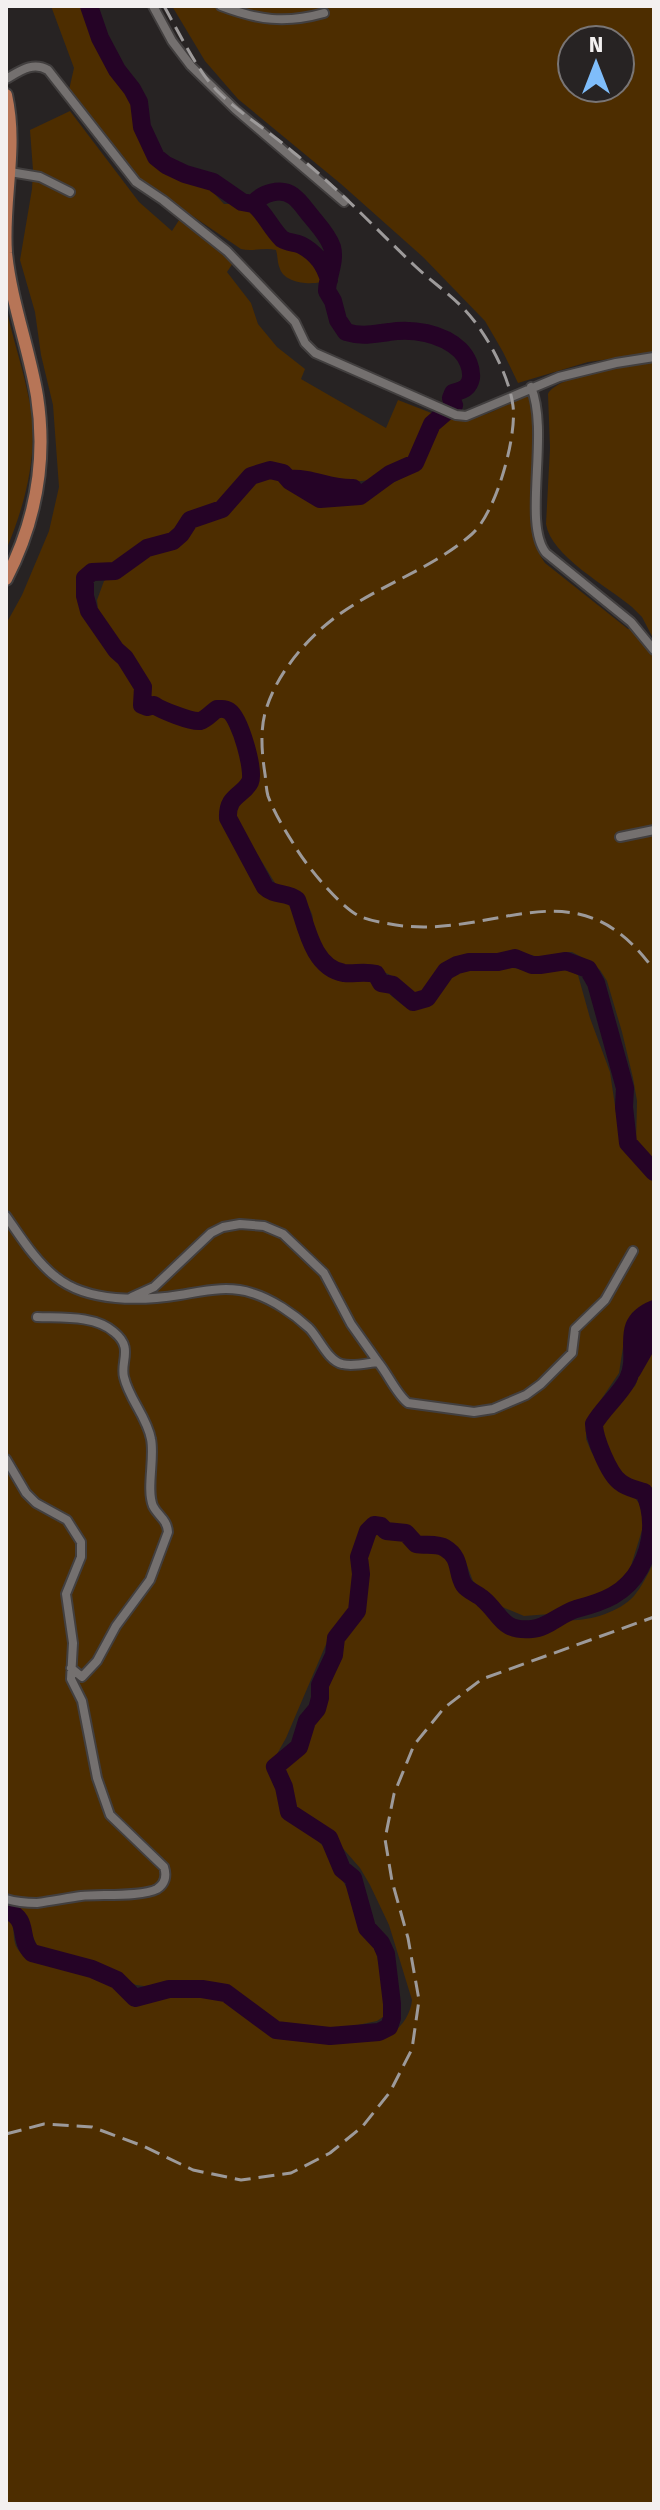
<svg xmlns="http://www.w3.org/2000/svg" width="660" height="2510" viewBox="0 0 660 2510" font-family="'Fira Sans',sans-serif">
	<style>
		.green { fill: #4d2d00; fill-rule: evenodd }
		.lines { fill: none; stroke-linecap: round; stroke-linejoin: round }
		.river { stroke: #250326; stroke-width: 18 }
		.street-casing { stroke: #423f3f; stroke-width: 12 }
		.primary-casing { stroke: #423f3f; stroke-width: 16 }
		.street { stroke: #74706f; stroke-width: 8 }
		.primary { stroke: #b77557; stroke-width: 12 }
		.rail { stroke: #9d9a9a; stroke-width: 3; stroke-dasharray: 16 8; stroke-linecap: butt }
	</style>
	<rect width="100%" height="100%" fill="#272323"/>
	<!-- green -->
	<path class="green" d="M51 6H81L88 25 132 100 135 121 148 153 169 171 207 186 224 204H239L253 207 277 238 303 250 315 259 324 272 321 282C309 285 285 283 280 269 277 263 278 256 276 250 264 247 253 252 241 249L135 177 69 90 74 68Z
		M172 6H654V353L588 362 518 383 503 352 485 321 423 257 341 184 238 99 205 61ZM572 40H620V88H572Z
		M70 111 139 202 172 231 181 217 233 263 227 272 251 303 258 324 277 347 305 369 301 379 386 428 398 400 434 414 413 456 386 469 370 480 344 483 314 474H292L272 467H258L251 470 221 505 188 516 170 536 144 543 124 559 116 563 82 572C72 609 97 631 118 657 125 665 130 675 136 684 140 692 135 701 139 708L154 710 162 715 195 725 208 721 221 713 227 714C239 730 244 755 246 775 238 788 225 798 223 814 222 827 254 876 262 889L267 893 293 902C303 931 305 965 339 976 349 980 361 975 369 979 383 984 401 1009 413 1009 446 1008 440 976 463 969 469 968 476 969 482 969 490 968 498 967 506 967 516 968 526 971 536 972 551 973 564 966 578 975L590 1018 610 1072 620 1140 630 1157 654 1183V1299L632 1313 625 1334 619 1373 588 1419 586 1429V1439L591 1451 611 1485 635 1498 645 1511 643 1527 630 1569 610 1591 573 1601 550 1614 524 1616 500 1606 473 1581 465 1560 450 1546 420 1538 404 1526 379 1520 368 1522 363 1525 353 1554V1588L350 1608 327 1642 286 1738 272 1763V1777L284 1813 308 1831 323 1846 348 1890 362 1932 375 1948 382 1977 385 2003 383 2017 377 2021 334 2030 289 2026 275 2022 242 1997 218 1987 184 1983 144 1986 136 1985 97 1966 45 1951 37 1946 24 1914 6 1905V624L22 595 49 531 59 487 53 405 41 355 35 312 20 260 32 189 33 170 30 130Z
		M6 307C13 340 24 371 30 404 39 452 25 506 6 550Z
		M654 361V640L642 617 632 607C607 586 551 556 546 524L550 448 548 394C556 376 633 362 654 361Z
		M530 392C533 406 535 421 535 435 536 474 520 529 545 563L628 629H633L654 654V1167L642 1156 636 1145 637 1101 633 1078 622 1032 607 981 600 970 589 961 572 952H565L543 958 518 952 494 955H469L446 967 427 990 412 994C401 986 397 976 383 972 366 966 342 972 329 959 322 953 315 941 313 932 312 926 314 920 312 914 304 892 287 895 275 883L235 818C229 797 250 796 255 781 264 760 249 732 240 713 230 700 211 703 202 716H196L150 700 142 675 99 617 97 600 104 581 129 566 142 555 176 543 196 526 219 516 235 503 260 476 276 475 285 484 316 503H352L369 498 381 489 418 470C431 454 429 430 446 416 481 425 500 406 530 392Z
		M654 1338V1488C646 1486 635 1486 627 1482 611 1471 602 1447 598 1428L604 1414 635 1386Z
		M379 1530 387 1535H402C417 1557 424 1546 444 1552L453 1563 459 1586 486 1605 495 1622 505 1628 527 1634 545 1633 554 1630 562 1620C586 1622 617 1614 634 1596 642 1586 648 1574 654 1562V2504H6V1919L12 1923C15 1933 12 1944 20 1952 38 1970 67 1963 89 1972 97 1975 117 1983 121 1988 126 1995 129 2003 138 2004 149 2006 156 1996 166 1994 182 1990 205 1991 221 1996 239 2002 257 2026 275 2035 296 2045 368 2045 389 2035 402 2028 411 2013 412 2000L389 1925 370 1885 360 1868 340 1845 319 1826 294 1809 291 1804 284 1774 285 1768 307 1738 310 1723 323 1705 327 1677 340 1644 351 1626 363 1615 366 1574 362 1556 372 1533Z"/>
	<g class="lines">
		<!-- river -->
		<path class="river" d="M89 6 100 38 117 70 132 89 139 102 142 127 156 157 166 165 185 174 213 182 242 202 253 204C262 193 281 187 293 196 300 201 305 209 310 215 318 225 328 235 332 247 336 262 327 277 327 291L333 301 338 320 346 332C362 337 373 334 389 332 412 328 442 333 460 350 467 357 472 368 471 378 469 389 462 390 453 393L451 398 454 405 432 424 415 463 390 474 360 496 320 499 290 481 283 473 270 470 251 476 222 509 190 520 181 534 173 541 147 548 115 571 92 572 85 578V596L89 611 116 650 125 658 143 687 142 705 147 707 154 705C161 710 191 722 200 721 207 719 212 712 217 709 222 709 225 708 229 711 240 718 255 771 250 782 243 796 227 795 228 818L265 887C274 896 288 892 297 900 306 924 312 968 344 973 355 974 365 971 376 974L381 983 393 985 413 1002 427 998 446 971 457 965 469 962H498L515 958 532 965H540L566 961 588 969 596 983 625 1088 624 1107 628 1143 654 1172
			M253 204C264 211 271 229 282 239 288 243 295 242 301 245 315 252 325 265 329 280
			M289 479C312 477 330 489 353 488
			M632 1371 644 1350 654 1313
			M6 1910C31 1920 17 1938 32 1953L92 1969 117 1980 135 1998 169 1989H202L226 1993 276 2030 330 2036 379 2032 389 2027 392 2018V2004L386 1954 381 1943 367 1928 353 1878 342 1869 329 1838 289 1812 284 1787 275 1767 299 1747 307 1721 317 1709 320 1698V1685L334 1655 336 1638 357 1611 361 1574 359 1557 368 1531 374 1525 381 1526 386 1531 406 1533 416 1544C425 1546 437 1543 445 1548 462 1558 456 1573 464 1585 468 1591 478 1594 483 1599 501 1614 501 1632 532 1629 547 1628 560 1614 576 1609 603 1602 626 1594 640 1568 653 1544 655 1516 644 1492 635 1489 627 1488 620 1482 609 1474 594 1438 594 1424 603 1408 619 1396 628 1379 641 1352 617 1324 654 1309"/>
		<defs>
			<path id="street" d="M153 6 172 41 191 66 235 109 344 202
				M221 6C258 20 285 24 324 13
				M6 79C20 71 33 61 48 70L136 182 163 200 227 251 295 322 305 343 315 353 456 415 466 416 559 377 616 363 654 357
				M10 172 40 177 70 192
				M531 387C550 433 522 524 546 553L631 622 654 650
				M620 837 654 830
				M6 1216C20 1236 36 1262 56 1277 88 1303 142 1301 180 1295 204 1291 228 1285 252 1293 272 1299 294 1314 309 1328 319 1338 328 1361 342 1364 353 1367 367 1363 378 1362 388 1374 397 1395 408 1403L474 1412 493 1409 526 1395 541 1384 572 1353 575 1329 605 1300 633 1251
				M132 1297 154 1287 211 1233 223 1227 240 1224 264 1226 283 1234 324 1273 351 1324 378 1362
				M37 1317C61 1318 95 1315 114 1332 134 1348 120 1361 124 1377 129 1399 147 1417 151 1439 155 1458 146 1489 153 1506 158 1516 167 1519 168 1532L150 1580 116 1626 97 1661 82 1677 71 1668
				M6 1459 26 1493 36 1503 67 1520 81 1542V1557L66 1594 73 1643 71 1679 82 1701 97 1778 110 1815 164 1867C167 1876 165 1884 157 1889 142 1897 100 1894 81 1896 67 1898 52 1901 37 1903 26 1903 16 1902 6 1899"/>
			<path id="primary" d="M6 95C18 148 2 201 6 253 11 302 29 348 37 396 47 461 36 521 6 579"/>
		</defs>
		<!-- street casing -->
		<use href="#street" class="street-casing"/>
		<!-- primary casing -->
		<use href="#primary" class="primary-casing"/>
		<!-- street -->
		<use href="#street" class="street"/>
		<!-- primary -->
		<use href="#primary" class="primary"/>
		<!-- rail -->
		<path class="rail" d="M164 6C178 31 197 70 216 90 239 113 269 131 293 152 337 187 375 228 415 266 430 280 447 292 461 306 484 328 509 374 513 406 517 437 496 513 472 534 438 564 394 580 355 604 316 627 277 669 265 713 260 732 262 755 265 774 266 781 266 789 268 796 274 812 284 829 293 843 304 863 339 906 359 916 370 921 384 923 396 925 497 940 576 861 654 970
			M6 2134 44 2124 92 2127 143 2146 193 2170 241 2180 291 2173 330 2153 362 2127 390 2092 412 2049 419 2000 408 1938 392 1881 385 1839 394 1794 414 1745 444 1708 482 1679 654 1617"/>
	</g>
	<!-- border -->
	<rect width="660" height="2510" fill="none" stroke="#f3f0f0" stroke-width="16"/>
	<!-- north arrow -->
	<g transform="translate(596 64)"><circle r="38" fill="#272323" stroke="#797575" stroke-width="2"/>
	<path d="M0-6L14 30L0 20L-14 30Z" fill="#7fbdfa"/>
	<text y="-12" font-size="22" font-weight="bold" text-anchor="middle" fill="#f3f0f0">N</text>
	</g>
</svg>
